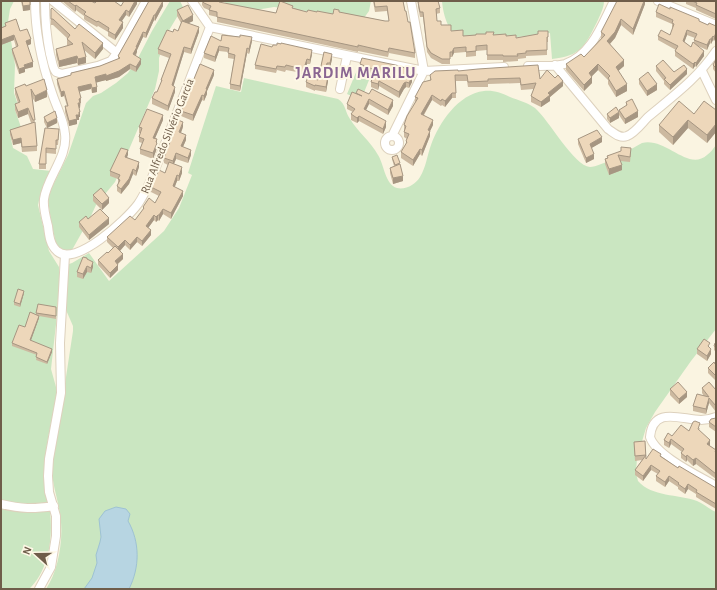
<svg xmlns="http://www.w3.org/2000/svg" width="717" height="590" viewBox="0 0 717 590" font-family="'Alegreya Sans',sans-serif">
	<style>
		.green { fill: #cae6c1 }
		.water { fill: #b7d5e2; stroke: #9ec2d3 }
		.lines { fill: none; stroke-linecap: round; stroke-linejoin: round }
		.minor-casing { stroke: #ddd1bd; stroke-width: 10 }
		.minor { stroke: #fff; stroke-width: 8 }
		.wall { fill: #ccb9a0; fill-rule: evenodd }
		.shaded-wall { fill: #a69682 }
		.building { fill: #edd7ba; stroke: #a69682 }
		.labels { text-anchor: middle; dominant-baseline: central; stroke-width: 4; stroke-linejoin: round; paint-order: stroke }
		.street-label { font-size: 12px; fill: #6f5d4a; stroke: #fef8e6 }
		.district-label { font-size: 16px; font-weight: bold; letter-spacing: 1px; fill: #8a6692; stroke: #fef8e6 }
	</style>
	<rect width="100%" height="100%" fill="#faf4e1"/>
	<!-- green -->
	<path class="green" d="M1 1H14L10 9 8 22 15 65 14 93 19 108 15 110 22 130 10 135 13 148 27 156 33 169 51 171 40 196 38 205 49 251 59 267V286L56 324 51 369 56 387V396C52 421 45 447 44 472 43 486 48 498 50 511 53 538 49 570 29 589H1Z
		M170 1H180L183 7 168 32 159 58V71L155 89 115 182 96 205 90 218 72 250 65 251 58 247 56 244 51 221 48 200 50 191 68 155 86 103 93 96 101 93 116 83 128 73 138 58 152 31Z
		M222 1H371L369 11 364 18 274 7 256 10 230 5Z
		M442 1H604C604 8 600 15 597 22 585 46 581 56 552 59L550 33 518 37 458 36C447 30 443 13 442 1Z
		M357 70 371 75 361 100 347 94Z
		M244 78 338 99C346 104 345 112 350 119 358 132 371 142 378 155 384 164 385 185 397 188 406 190 416 184 420 177 426 167 427 156 431 145 439 123 458 94 484 91 493 90 502 93 510 97 518 100 528 103 535 108 549 120 574 166 590 167 601 167 631 149 642 143 666 137 688 172 707 155 711 152 713 149 716 145V329L691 361 655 412 646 428 637 458 636 473 638 481C652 497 678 494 697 501 704 504 709 509 716 512V589H46C59 570 64 537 60 514 58 499 52 484 52 469L73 331V326L66 310V265L72 263 89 253 109 281 164 231 179 208 192 175 188 173 216 86 241 92Z"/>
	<!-- water -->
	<path class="water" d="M116 507 126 509 130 514 128 521C140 542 140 567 129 589H84L92 578 97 563 96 555 100 542 101 537 99 519 105 511Z"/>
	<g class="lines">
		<defs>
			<path id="minor" d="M35 1C35 32 42 64 52 93 56 106 64 120 65 134 68 157 47 177 44 199 43 208 46 218 48 226 49 235 50 245 57 251 75 268 127 219 138 204 143 197 147 188 151 180L210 27
				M45 1C45 21 46 34 50 54 52 60 52 67 56 72L62 74 98 66 111 61 117 53 146 1
				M53 1 117 53
				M192 1 210 27 424 71 504 67
				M411 1 424 71
				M658 1 716 25
				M555 65 608 129C614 133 620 139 627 136 635 133 642 123 648 117 673 96 697 79 716 51
				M528 66C539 66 554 67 565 64 592 55 602 24 614 1
				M702 71 716 100
				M340 89 347 56
				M392 136 424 71
				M385 143a7 7 0 1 1 14 0a7 7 0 1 1-14 0Z
				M716 417C711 419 706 420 701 420 682 420 653 405 650 437 656 456 699 476 716 486
				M1 504C22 509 33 509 54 506
				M39 589 51 567 56 536V516L49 492 48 476 49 459 61 393 60 343 65 255"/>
		</defs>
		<!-- minor casing -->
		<use href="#minor" class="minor-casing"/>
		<!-- minor -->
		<use href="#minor" class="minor"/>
	</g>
	<!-- wall -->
	<path class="wall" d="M21 1H30V10L23 11Z
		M62 1H91L95 3 121 6 137 1V4L129 17 126 15 122 21 123 28 115 40 108 36V32L98 26 97 27 85 20 84 19V16L76 10 75 12Z
		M149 1 163 6 155 21 154 20 146 38 143 37 137 50V52L136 56 141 64 136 72 130 69 119 77 106 81V80L96 82 97 92 92 93 91 89 79 92 81 103H80V108H79L80 117H79V120H77V124L69 126 65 112V106H67L64 96 61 97 57 84V79L71 75V73L100 66 118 59V56Z
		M202 1H221V3L276 13 293 8 307 12H317L333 14 339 12 385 21H389L387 11 375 12 373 1H403L405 11 415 53V58L389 53 388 57 358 51V52L217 22V17L209 15V10L204 8 202 5Z
		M418 1H437L440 8V13L436 14 437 21 441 25 451 31 463 36 493 35 516 38 538 34 548 31V42H547V55L526 56V58L518 59V61L503 62V60H487V50L476 51V56L466 57V52L454 53 452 57H450V64H442L431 58 427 52 423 17H420L418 7Z
		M645 1V4L633 35 621 25 615 38 610 44 624 66 618 71 627 91 616 97 608 84V80L598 70 592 76V83L584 91 566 70V64L584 57 601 39V32Z
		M686 1H716V19L696 10V8L686 4Z
		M51 9 75 29 103 49 95 59 84 50 86 63 78 65 77 63 59 67 56 55V49L68 46 67 45V38L53 25H51Z
		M670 9 708 25 716 26V37L714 41 713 40 711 44 710 43 707 50 698 46 704 56 696 67 695 66 693 69 675 56V51L676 50 658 40V36L670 35 673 28 672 27V24L656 17V12ZM687 35 695 38 694 40V43L691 47 684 42Z
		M177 10 193 21 188 23 199 32 191 54 184 52 173 86 175 92 168 111 152 104V98L157 92 161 83V80L169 58 158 54V49L173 32 178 31 181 23 177 16Z
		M5 23 20 31 31 44 27 46 33 67 25 69V72L19 74 12 53V49L16 47 14 40 1 45V28L5 26Z
		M221 41H252L249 54 247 53 240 91 230 89V84L234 59 228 58V52L219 51 215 62 204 58V53Z
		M324 52 332 59 330 68H327L326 75 328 81 326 92 315 90V91L306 87V82L318 80Z
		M312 54 310 64H307L302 78 297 77V72L286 70 285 72 277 70 276 73 255 69V65Z
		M716 62V73L713 69V65Z
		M360 64 412 82 409 88 406 87 404 89 399 98 379 86 378 90 371 87V82L374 75 360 69Z
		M656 66 674 72 687 74 670 90 664 84V81L656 71Z
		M458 71 540 79 555 78 563 86 550 97V101L541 107 531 102V96L534 89 521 90 520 83 488 84V87H468L467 81H456V98H452L445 107 442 105 441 106 432 100 424 115 433 125 430 131V136L422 156 420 154 413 166 401 158V152L406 144V141L407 139 404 137V125L415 102V97L430 81V75Z
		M214 75 207 91V94L204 101 202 100 193 121 181 116V111Z
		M639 79 657 90 647 96 639 84Z
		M26 86 47 97 35 102 32 97 37 146V151L22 152 21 143 13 145 10 135V130L31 123 28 114 18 118 15 110V104L18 103 15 94V88Z
		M356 93 393 106 388 115 369 104 366 110 386 127 383 134 359 121 357 123 351 120V114L353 112 347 109V104L356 94Z
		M626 102 638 117 625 124 619 115V110L626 106Z
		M716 110V132L707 143 688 128 673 145 659 132V125L694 114Z
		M607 114 619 118 610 123 607 119Z
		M44 117 57 123 47 128 59 134 58 145H56V154L46 153V169H39V164L47 128 44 122Z
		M163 120 155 138 157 139V148L153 159 140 154V149L142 143 139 142V137L140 133H139V127Z
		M183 127 181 133 186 140 183 147 191 155 188 163 176 159 174 164 182 173 179 181H177L174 187 183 196 175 211 171 219 163 214 159 221 158 220 156 222 154 220 148 228 151 235 142 246 137 242 130 250 125 245 120 251 123 259 118 264V270L110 278 98 265V260L108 253 113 248 107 242V237L135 220 143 211V207L155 203 159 196 151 192V187L165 173 168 165 164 163V158Z
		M578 139 602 142 591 148 594 159 586 163 578 144Z
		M631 153 630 162 620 161 622 170 609 175 605 164V159L607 158V156Z
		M128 155 127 157 139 167 136 176 133 174 129 184 121 194 117 191V186L118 184V179L110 176V171Z
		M392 157 400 164 403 181 393 184 390 173V168L394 166 392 159Z
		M93 195 109 203 102 210 93 201Z
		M88 219 109 224 89 240 79 227V222Z
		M87 260 93 267 91 273 87 272 83 279 77 277V272Z
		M24 293 20 307 14 305V302Z
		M56 307V319L39 316V318L31 340 52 352 47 364 36 360 37 355 12 346V343L25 327 36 315V313Z
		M716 344V352L714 350V346Z
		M710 348 711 354 707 361 697 354V349Z
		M716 363V381L708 373V368Z
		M702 388 716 390V412L709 403 706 414 693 411V406L704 396 702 393Z
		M670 389 687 397 679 404 670 395Z
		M716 418V432L709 427V422Z
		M700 428 699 430 710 445V446L716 450V479L696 464 693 466 687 460 686 462 681 458V453L682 452 671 444 669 448 664 445V440L689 431Z
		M645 441 646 459 661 456 678 468 716 488V509L696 497V494L688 489 685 494 678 489V487L669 481 665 487 656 481V476L658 474 651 470 643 481 635 475V470L642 460 635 461 634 442Z"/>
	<!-- shaded-wall -->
	<path class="shaded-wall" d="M30 1V10L23 11V6Z
		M135 1H137V4L129 17V12Z
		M163 1V6L155 21V15Z
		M644 1H645V4L633 35V29Z
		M76 5V10L75 12V6Z
		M126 10V15L119 25V20Z
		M154 15V20L146 38V33Z
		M193 15V21L183 26V21Z
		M621 19V25L615 38 607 47V41Z
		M123 22V28L115 40V35Z
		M199 27V32L191 54V49Z
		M687 30V35L683 46V41Z
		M143 32V37L137 50V52L133 59V54Z
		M716 33V37L714 41V37Z
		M14 35V40L1 45V40Z
		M713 36V40L711 44V39Z
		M252 37V41L249 54V49Z
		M31 39V44L26 46V41Z
		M710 39V43L707 50V45Z
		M103 43V49L95 59V53Z
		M219 46V51L215 62V57Z
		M184 47V52L172 91V85Z
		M247 48V53L240 91V86Z
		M454 48V53L452 57V52Z
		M312 50V54L310 64V60Z
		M704 51V56L696 67V63Z
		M332 54V59L330 68V63Z
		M77 56V63L59 67V61Z
		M86 57V63L78 65V59Z
		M141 59V64L136 72V67Z
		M307 59V64L302 78V74Z
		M624 60V66L616 73V67Z
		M33 62V67L25 69V72L19 74V69L24 65Z
		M695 62V66L693 69V64Z
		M327 63V68L325 80V75Z
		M130 64V69L119 77 106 81V76Z
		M598 64V70L589 79V73Z
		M687 69V74L670 90V85Z
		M214 70V75L207 91V94L204 101V96L206 89Z
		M106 74V80L95 83V77Z
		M328 76V81L326 92V87Z
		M412 77V82L409 88V83Z
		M592 77V83L584 91V85Z
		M379 81V86L378 90V84Z
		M563 81V86L550 97V101L541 107V102L548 93Z
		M406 82V87L404 89 399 98V92L404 83Z
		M91 84V89L78 92V87Z
		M627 84V91L616 97V91Z
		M657 84V90L647 96V91Z
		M97 87V92L92 93V88Z
		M175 87V92L168 111V106Z
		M47 90V97L35 102V96Z
		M64 91V96L61 97V92Z
		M452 93V98L445 107V101Z
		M202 95V100L193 121V115Z
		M432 95V100L421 119V114Z
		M81 98 80 108H78L79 99Z
		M369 99V104L364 114V109Z
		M393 100V106L388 115V110Z
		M28 108V114L18 118V112Z
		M638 111V117L625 124V119Z
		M79 112H80V117H79V120H77V124L69 126V121L76 115Z
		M619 112V118L610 123V118Z
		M163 115V120L153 143V138Z
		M359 116V121L357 123V118Z
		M57 118V123L47 128V123Z
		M433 120V125L428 135V130Z
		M688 120V128L673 145V137Z
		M386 121V127L383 134V129Z
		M183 122V127L179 137V132Z
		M716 124V132L707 143V135Z
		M430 131V136L422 156V150Z
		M186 135V140L181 151V146Z
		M602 137V142L590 149V144Z
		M21 138V143L13 145V140Z
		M157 139V148L153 159V153Z
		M420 149V154L413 166V160Z
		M128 150V155L125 161V157Z
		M191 150V155L188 163V158Z
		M176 153V159L173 166V161Z
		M594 154V159L586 163V158Z
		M139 162V167L136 176V171Z
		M622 165V170L609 175V169Z
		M182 167V173L179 181V176Z
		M133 169V174L129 184 121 194V189Z
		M177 175V181L173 192V186Z
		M403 176V181L393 184V178Z
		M183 191V196L175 211 171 219V213Z
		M109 198V203L102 210V204Z
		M163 209V214L159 221V215Z
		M154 215V220L146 231V226Z
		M158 215V220L156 222V217Z
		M109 218V224L89 240V235Z
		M151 230V235L142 246V241Z
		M137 237V242L130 250V245Z
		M125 240V245L118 253V247Z
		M123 254V259L115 266V261Z
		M93 262V267L91 273V268Z
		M118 265V270L110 278V273Z
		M87 266V272L83 279V274Z
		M24 291V293L20 307V304Z
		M39 316V318L30 343V340Z
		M52 349V352L47 364V362Z
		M711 349V354L707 361V356Z
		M687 392V397L679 404V399Z
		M709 398V403L706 414V409Z
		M671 439V444L669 448V443Z
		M710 440V445L707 449V444Z
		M687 455V460L686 462V457Z
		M696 458V464L693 466V460Z
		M651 465V470L643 481V476Z
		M669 476V481L665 487V482Z
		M688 484V489L685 494V489Z"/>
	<!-- building -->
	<path class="building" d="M22 1H30V5L23 6Z
		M68 1H91L95 3 97 1H114L121 6 124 1H135L129 12 126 10 119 20 123 22 115 35 108 31 109 28 98 21 97 22 85 15 84 14 86 12 76 5 75 6Z
		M149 1H163L155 15H154L146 33 143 32 136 47H137L133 54 141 59 136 67 130 64 119 71 106 76V74L95 77 97 87 92 88 91 84 78 87 81 98 79 99 80 103H78L80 112H79V115H76L77 119 69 121 65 106H68L64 91 61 92 57 79 71 75V73L100 66 120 58 118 56Z
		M202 1H220L219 2 276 13 280 1 293 6 292 8 307 12 308 10 317 12V11L333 14 334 9 339 10V12L385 21H389L387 6 375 7 374 1H403L405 11H406L408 22H410L415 53 389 48 388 52 358 45V47L217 17V12L209 10 211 6 204 3Z
		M419 1H438L440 8 436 9 437 21H441V25H451V31L463 30V36L476 35V34H486V32H494L493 35 506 34V36L516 35V38L538 34V31H548V37H547V50L526 51V53L517 54 518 56H503V55H487V45L476 46V51L466 52V47L454 48 452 52H450V59H442L431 53 427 47 423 12H420L418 2H419Z
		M617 1H644L633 29 621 19 615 32 607 41 624 60 616 67 627 84 616 91 608 78 610 76 598 64 589 73 592 77 584 85 566 64 581 54 584 57 605 35 601 32Z
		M692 1H716V14L696 5 697 3Z
		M659 4 670 9V7L699 19V21L708 25 709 23 716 26V33L714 37 713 36 711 39H710L707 45 694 40 697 34 687 30 683 41 691 47 693 42 704 51 696 63 695 62 693 64 675 51 678 46 658 36 661 30 670 35 674 24 672 23 673 20 656 12Z
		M188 5 193 15 183 21 177 10Z
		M52 8 75 29 79 24 103 43 95 53 82 42 86 57 78 59 77 56 59 61 56 49 73 44 67 39 70 35 53 19H51V9Z
		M16 19 20 31 27 29 31 39 26 41 33 62 24 65 25 67 19 69 12 49 18 46 14 35 1 40V28L6 26 5 23Z
		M182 21 199 27 191 49 184 47 172 85 175 87 168 106 152 98 155 92H157L162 80H161L171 54 158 49 167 30 173 32 174 29 178 31Z
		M222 35 240 37V35L252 37 249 49 247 48 240 86 230 84 235 55 228 53 229 48 219 46 215 57 204 53 211 36 221 41Z
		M277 43 281 44V43L312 50 310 60 307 59 302 74 297 72 298 68 286 65 285 67 277 66 276 69 255 65 261 44 272 47 273 45H277Z
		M324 52 332 54 330 63H327L325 75 328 76 326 87 315 85V86L306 82 308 77 318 80Z
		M362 58 400 66 410 70 412 77 409 83 406 82 404 83 399 92 379 81 378 84 371 82 375 70 360 64Z
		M663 60 674 72 684 65 687 69 670 85 664 79 666 78 656 66Z
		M715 61 716 62V68L713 65Z
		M200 64 214 70 206 89H207L204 96 202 95 193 115 181 111Z
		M538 65 540 79 547 70 555 78 558 75 563 81 548 93 550 95 541 102 531 96 536 83 521 85 520 78 488 79V81L468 82 467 75H455L456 93H452L445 101 442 99 441 101 432 95 421 114 433 120 428 130 430 131 422 150 420 149 413 160 401 152 407 142 406 141 409 134 404 132 406 126 404 125 407 116 418 98 415 97 423 82 431 80 430 75 435 71 458 70V71L478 69Z
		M648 72 657 84 647 91 639 79Z
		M44 79 47 90 35 96 31 89 35 120H33L28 108 18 112 15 104 20 102 15 88 25 84 26 86Z
		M358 89 369 94 372 89 393 100 388 110 369 99 364 109 386 121 383 129 359 116 357 118 351 114 355 109 347 104 352 92 362 96 356 93Z
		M632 99 638 111 625 119 619 110 627 105 626 102Z
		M679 101 694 114 704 101 716 110V124L707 135 688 120 673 137 659 125Z
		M616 107 619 112 610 118 607 114Z
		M147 109 163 115 153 138 157 139 156 142 157 143 153 153 140 149 144 139 139 137 142 128 139 127Z
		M55 111 57 118 47 123 44 117Z
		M178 120 183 122 179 132 186 135 181 146 191 150 188 158 176 153 173 161 164 158Z
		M35 122 37 146 22 147 21 138 13 140 10 130Z
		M45 128 59 129 58 140H56V149L46 148V164H39Z
		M597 130 602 137 590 144 594 154 586 158 578 139Z
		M621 147 631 148 630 157 618 155 622 165 609 169 605 159 608 158 607 156 621 151Z
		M121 148 128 150 125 157 139 162 136 171 133 169 129 179 121 189 117 186 120 180 118 179 120 175 110 171Z
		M397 155 400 163 395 165 392 157Z
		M169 162 182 167 179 176 177 175 173 186 183 191 175 206 171 213 163 209 159 215H158L156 217 154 215 146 226 151 230 142 241 137 237 130 245 125 240 118 247 107 237 130 216 135 220 144 208 143 207 149 198 155 203 161 192 151 187 159 170 165 173Z
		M400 164 403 176 393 178 390 168Z
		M101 188 109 198 102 204 93 195Z
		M100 209 109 218 89 235 79 222 86 216 88 219Z
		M115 246 123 254 115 261 118 265 110 273 98 260 107 252 108 253Z
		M83 257 87 258V259L93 262 91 268 87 266 83 274 77 272Z
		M18 289 24 291 20 304 14 302Z
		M38 304 56 307V316L36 313Z
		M30 312 39 316 30 340 52 349 47 362 36 357 37 353 12 343 19 325 25 327Z
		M704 339 710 343 708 346 711 349 707 356 697 349Z
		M715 343 716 344V347L714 346Z
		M714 362 715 364 716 363V376L708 368Z
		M678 382 687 392 679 399 670 389Z
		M709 382 716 390V406L709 398 706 409 693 406 697 394 709 397 702 388Z
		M716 418V427L709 422 711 419Z
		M695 421 700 423 698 429 710 440 707 444 716 450 715 452 716 453V474L696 458 693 460 687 455 686 457 681 453 684 449 671 439 669 443 664 440 668 433 672 436 681 425 689 431 693 422Z
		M645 441 646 459 653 449 661 454 660 456 678 468 679 466 716 488V504L696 492 697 490 688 484 685 489 678 484 679 483 669 476 665 482 656 476 660 471 651 465 643 476 635 470 646 455 635 456 634 442Z"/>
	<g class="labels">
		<!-- street labels -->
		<g class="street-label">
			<text transform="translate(167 136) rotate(-68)">Rua Alfredo Silvério Garcia</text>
		</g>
		<!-- district labels -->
		<g class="district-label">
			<text x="356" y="73">JARDIM MARILU</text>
		</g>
	</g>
	<!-- border -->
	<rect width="717" height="590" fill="none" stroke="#6f5d4a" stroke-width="4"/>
	<!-- north arrow -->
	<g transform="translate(36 554) rotate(291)" stroke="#fef8e6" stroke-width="3" paint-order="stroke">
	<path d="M0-3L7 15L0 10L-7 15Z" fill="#6f5d4a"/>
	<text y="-6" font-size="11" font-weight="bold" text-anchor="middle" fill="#6f5d4a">N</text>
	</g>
</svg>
